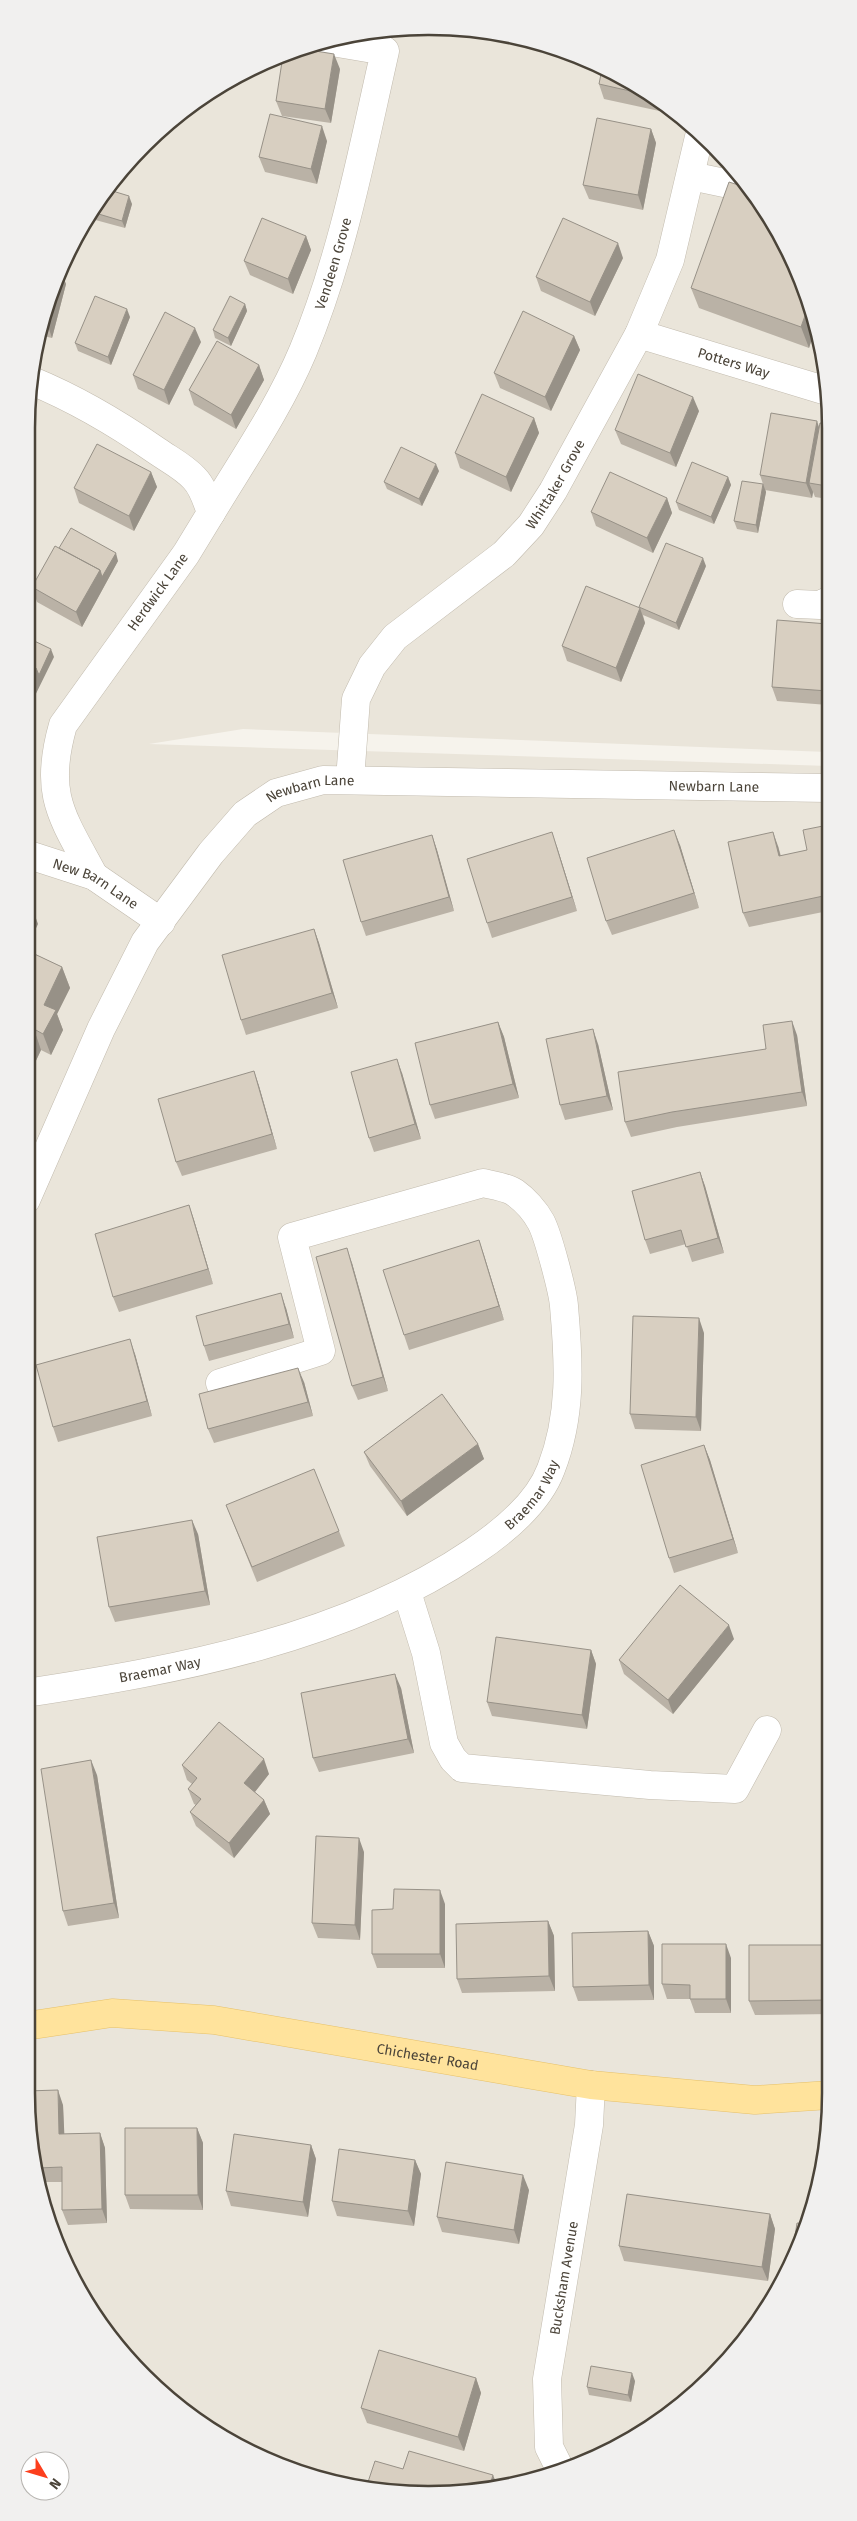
<svg xmlns="http://www.w3.org/2000/svg" width="857" height="2521" viewBox="0 0 857 2521" font-family="'Fira Sans',sans-serif">
	<style>
		.residential { fill: #eae5da }
		.lines { fill: none; stroke-linecap: round; stroke-linejoin: round }
		.minor-casing { stroke: #c2bbae; stroke-width: 29 }
		.major-casing { stroke: #e6c16a; stroke-width: 29 }
		.minor { stroke: #fff; stroke-width: 28 }
		.major { stroke: #ffe39c; stroke-width: 28 }
		.wall { fill: #bab2a6 }
		.shaded-wall { fill: #979187 }
		.building { fill: #d8cfc1; stroke: #979187 }
		.labels { text-anchor: middle; dominant-baseline: central; stroke-width: 4; stroke-linejoin: round; paint-order: stroke }
		.street-label { font-size: 14px; fill: #4b4439; stroke: #fff }
		.rim { fill: none; stroke: #4b4439; stroke-width: 2.5 }
	</style>
	<rect width="100%" height="100%" fill="#f6f3ec"/>
	<!-- residential -->
	<path class="residential" d="M455 27 532 40 630 80 731 163 789 251 827 376 828 752 243 729 149 744 828 766 831 2093 817 2196 763 2316 713 2377 652 2427 532 2481 455 2494 376 2491 250 2453 184 2412 126 2358 57 2246 34 2171 26 2092V428L40 325 68 251 109 184 163 126 227 80 299 48 376 30Z"/>
	<g class="lines">
		<defs>
			<g id="minor">
				<path d="M691 176 748 188"/>
				<path id="s1" d="M639 334 827 391"/>
				<path d="M32 381C76 399 118 424 157 451 170 460 184 467 194 478 203 487 207 501 211 513L186 554 63 725C43 795 62 816 94 876"/>
				<path id="s2" d="M211 513C243 460 279 408 303 351 343 255 362 152 385 51L326 41"/>
				<path d="M797 604 820 605 828 601"/>
				<path id="s3" d="M350 780 356 699 372 666 395 637 504 554 531 525 553 491 639 334 670 260 699 137"/>
				<path id="s4" d="M26 854 94 876 161 922"/>
				<path id="s5" d="M26 1200 101 1029 145 942 211 853 245 814 276 793 323 780 828 788"/>
				<path d="M407 1592 426 1653 444 1743 453 1759 462 1768 650 1785 735 1789 767 1730"/>
				<path id="s6" d="M26 1693C177 1670 345 1639 473 1552 503 1532 538 1504 551 1469 572 1415 569 1363 564 1306 563 1292 548 1235 541 1222 535 1211 524 1199 514 1192 506 1187 492 1185 483 1183L292 1237 321 1351 220 1383"/>
				<path id="s7" d="M560 2469 549 2447 547 2379 589 2125 591 2085"/>
			</g>
			<g id="major">
				<path id="s8" d="M26 2026 112 2013 214 2020 591 2085 755 2100 830 2095"/>
			</g>
		</defs>
		<!-- minor casing -->
		<use href="#minor" class="minor-casing"/>
		<!-- major casing -->
		<use href="#major" class="major-casing"/>
		<!-- minor -->
		<use href="#minor" class="minor"/>
		<!-- major -->
		<use href="#major" class="major"/>
	</g>
	<!-- wall -->
	<path class="wall" d="M340 69 331 123 282 116 276 101Z
		M630 80 664 109V112L604 99 599 84Z
		M651 129 656 143 643 210 589 199 583 185Z
		M327 141 317 184 265 172 259 157Z
		M132 160 128 174 121 172Z
		M106 189 132 204 125 228 88 218Z
		M306 236 311 250 293 294 250 275 244 261Z
		M789 251 814 332 809 348 699 308 691 288Z
		M623 258 595 316 541 291 536 277Z
		M60 270 66 284 52 338 39 335 40 325Z
		M245 304 247 311 231 346 215 338 213 330Z
		M130 317 111 365 78 351 75 343Z
		M574 336 580 350 551 411 500 388 494 373Z
		M201 342 169 405 138 389 133 375Z
		M259 365 264 380 236 429 194 405 189 390Z
		M699 411 676 467 621 444 615 430Z
		M534 418 539 433 511 492 460 468 455 453Z
		M827 424 828 499 815 497 813 492 812 498 765 490 760 475 819 427Z
		M439 471 422 506 387 489 384 482Z
		M151 472 157 487 134 531 79 503 74 488Z
		M728 477 731 485 714 524 679 510 676 502Z
		M763 484 766 492 758 533 737 529 734 521Z
		M667 498 672 513 653 553 596 526 591 512Z
		M59 548 118 561 82 627 37 602 32 587Z
		M706 566 679 630 643 615 645 623 621 682 567 661 562 646 639 608Z
		M828 624V705L777 701 772 687Z
		M828 825V911L749 927 743 913 778 846 781 856 807 850Z
		M432 835 437 850 454 911 366 936 361 922Z
		M680 845 699 908 612 935 606 921Z
		M557 847 577 911 492 938 487 923Z
		M314 929 319 943 338 1008 246 1035 241 1020Z
		M26 950 62 967 70 988 57 1014 63 1030 51 1055 41 1050 32 1069 26 1067Z
		M498 1022 504 1037 519 1098 435 1119 430 1105Z
		M797 1035 807 1106 677 1127 631 1137 625 1122 766 1049Z
		M598 1044 613 1110 565 1120 560 1105Z
		M254 1071 259 1086 277 1149 182 1176 176 1162Z
		M402 1073 421 1139 374 1152 369 1138Z
		M700 1172 705 1186 724 1253 692 1262 686 1244 650 1254 645 1240Z
		M189 1205 194 1220 213 1284 119 1312 113 1297Z
		M479 1240 504 1320 409 1350 404 1335Z
		M352 1263 388 1391 358 1400 352 1386Z
		M286 1308 294 1338 209 1361 204 1346Z
		M704 1333 701 1431 635 1429 630 1414Z
		M135 1354 152 1416 58 1442 53 1427Z
		M304 1382 313 1416 214 1443 208 1429Z
		M478 1444 484 1459 407 1516 370 1466 364 1452Z
		M704 1445 710 1460 738 1553 674 1573 669 1558Z
		M226 1505 339 1531 345 1546 257 1582Z
		M198 1534 210 1605 115 1622 109 1607Z
		M734 1639 673 1714 624 1674 619 1660Z
		M591 1650 596 1664 587 1729 492 1716 487 1702Z
		M401 1688 414 1753 319 1772 313 1758Z
		M182 1765 269 1774 255 1792 264 1800 270 1814 234 1858 196 1826 190 1812 196 1805 194 1804 188 1789 192 1784 187 1780Z
		M97 1775 119 1918 68 1926 63 1911Z
		M364 1852 360 1940 318 1938 312 1923Z
		M445 1904V1968H377L372 1954Z
		M548 1921 554 1936 555 1991 462 1993 457 1979Z
		M648 1931 654 1946V2000L578 2001 573 1987Z
		M828 1945 830 1951 831 2014 755 2015 749 2001Z
		M731 1958V2013H695L690 1999H667L662 1984Z
		M26 2091 63 2105 64 2134 100 2133 105 2148 107 2223 68 2225 62 2210V2182H43L38 2168V2165H33Z
		M197 2128 203 2143V2210L130 2209 125 2195Z
		M311 2145 316 2159 308 2217 231 2206 226 2191Z
		M415 2160 421 2174 414 2226 337 2216 332 2201Z
		M529 2190 519 2244 442 2232 437 2217Z
		M770 2214 775 2229 768 2281 624 2261 619 2246Z
		M476 2378 481 2393 464 2451 367 2423 361 2408Z
		M635 2381 631 2402 589 2395 587 2387Z"/>
	<!-- shaded-wall -->
	<path class="shaded-wall" d="M334 54 340 69 331 123 325 109Z
		M322 126 327 141 317 184 311 169Z
		M651 129 656 143 643 210 638 195Z
		M132 160 128 174 125 167Z
		M129 196 132 204 125 228 122 221Z
		M306 236 311 250 293 294 288 279Z
		M618 243 623 258 595 316 590 302Z
		M60 270 66 284 52 338 47 323Z
		M245 304 247 311 231 346 228 338Z
		M127 309 130 317 111 365 108 357Z
		M807 310 814 332 809 348 801 327Z
		M195 328 201 342 169 405 164 390Z
		M574 336 580 350 551 411 545 397Z
		M259 365 264 380 236 429 231 415Z
		M693 397 699 411 676 467 670 453Z
		M534 418 539 433 511 492 506 477Z
		M817 421 822 436 809 483 813 492 812 498 806 483Z
		M436 464 439 471 422 506 419 499Z
		M151 472 157 487 134 531 129 516Z
		M728 477 731 485 714 524 711 517Z
		M763 484 766 492 758 533 756 525Z
		M667 498 672 513 653 553 647 538Z
		M116 553 118 561 82 627 76 612 100 570Z
		M703 558 706 566 679 630 676 623Z
		M640 608 645 623 621 682 616 668Z
		M51 649 54 657 26 714V688L36 668Z
		M674 830 680 845 699 908 694 893Z
		M552 832 557 847 577 911 572 897Z
		M773 832 778 846 784 871 779 856Z
		M432 835 437 850 454 911 449 897Z
		M31 904 38 924 26 950V914Z
		M314 929 319 943 338 1008 332 993Z
		M62 967 70 988 57 1014 63 1030 51 1055 43 1034 44 1005Z
		M792 1021 797 1035 807 1106 802 1092Z
		M498 1022 504 1037 519 1098 513 1084Z
		M34 1029 41 1050 32 1069 26 1054V1045Z
		M593 1029 598 1044 613 1110 607 1096Z
		M397 1059 402 1073 421 1139 415 1124Z
		M254 1071 259 1086 277 1149 272 1134Z
		M700 1172 705 1186 724 1253 718 1238Z
		M189 1205 194 1220 213 1284 208 1269Z
		M479 1240 484 1255 504 1320 499 1306Z
		M347 1248 352 1263 388 1391 383 1377Z
		M281 1293 286 1308 294 1338 289 1324Z
		M699 1318 704 1333 701 1431 696 1417Z
		M130 1339 135 1354 152 1416 147 1401Z
		M298 1368 304 1382 313 1416 308 1402Z
		M478 1444 484 1459 407 1516 401 1501Z
		M704 1445 710 1460 738 1553 733 1539Z
		M192 1520 198 1534 210 1605 205 1591Z
		M729 1625 734 1639 673 1714 668 1700Z
		M591 1650 596 1664 587 1729 582 1715Z
		M395 1674 401 1688 414 1753 408 1739Z
		M264 1759 269 1774 250 1798 244 1783Z
		M91 1760 97 1775 119 1918 114 1903Z
		M264 1800 270 1814 234 1858 229 1843Z
		M359 1838 364 1852 360 1940 355 1925Z
		M440 1890 445 1904V1968L440 1954Z
		M548 1921 554 1936 555 1991 549 1976Z
		M648 1931 654 1946V2000L649 1985Z
		M726 1944 731 1958V2013L726 1999Z
		M828 1945 830 1951 831 2006 828 2000Z
		M58 2090 63 2105 65 2148 59 2134Z
		M197 2128 203 2143V2210L198 2195Z
		M100 2133 105 2148 107 2223 102 2209Z
		M311 2145 316 2159 308 2217 303 2202Z
		M415 2160 421 2174 414 2226 408 2211Z
		M523 2175 529 2190 519 2244 514 2230Z
		M770 2214 775 2229 768 2281 762 2267Z
		M632 2373 635 2381 631 2402 628 2395Z
		M476 2378 481 2393 464 2451 458 2437Z
		M493 2475 498 2487 489 2488Z"/>
	<!-- building -->
	<path class="building" d="M297 48 334 54 325 109 276 101 283 55Z
		M602 69 630 80 648 95 599 84Z
		M270 114 322 126 311 169 259 157Z
		M597 118 651 129 638 195 583 185Z
		M729 182 748 188 789 251 807 310 801 327 691 288Z
		M106 189 129 196 122 221 92 212Z
		M262 218 306 236 288 279 244 261Z
		M563 218 618 243 590 302 536 277Z
		M60 271 47 323 41 322Z
		M95 296 127 309 108 357 75 343Z
		M230 296 245 304 228 338 213 330Z
		M523 311 574 336 545 397 494 373Z
		M165 312 195 328 164 390 133 375Z
		M217 341 259 365 231 415 189 390Z
		M638 374 693 397 670 453 615 430Z
		M482 394 534 418 506 477 455 453Z
		M771 413 817 421 806 483 760 475Z
		M820 423 827 424V486L809 483Z
		M97 444 151 472 129 516 74 488Z
		M401 447 436 464 419 499 384 482Z
		M692 462 728 477 711 517 676 502Z
		M610 472 667 498 647 538 591 512Z
		M742 481 763 484 756 525 734 521Z
		M71 528 116 553 102 577 100 570 59 548Z
		M666 543 703 558 676 623 639 607Z
		M55 546 100 570 76 612 32 587Z
		M586 586 640 608 616 668 562 646Z
		M777 620 828 624V691L772 687Z
		M26 637 51 649 39 675 36 668 26 663Z
		M26 663 36 668 26 688Z
		M828 825V895L743 913 728 842 773 832 779 856 807 850 803 830Z
		M674 830 694 893 606 921 587 858Z
		M552 832 572 897 487 923 467 859Z
		M432 835 449 897 361 922 343 860Z
		M26 902 31 904 26 914Z
		M314 929 332 993 241 1020 222 955Z
		M26 950 62 967 44 1005 56 1010 43 1034 34 1029 26 1045Z
		M792 1021 802 1092 672 1112 625 1122 618 1072 766 1049 763 1025Z
		M498 1022 513 1084 430 1105 415 1043Z
		M593 1029 607 1096 560 1105 546 1039Z
		M397 1059 415 1124 369 1138 351 1072Z
		M254 1071 272 1134 176 1162 158 1099Z
		M700 1172 718 1238 686 1247 681 1230 645 1240 632 1191Z
		M189 1205 208 1269 113 1297 95 1234Z
		M479 1240 499 1306 404 1335 383 1270Z
		M347 1248 383 1377 352 1386 316 1257Z
		M281 1293 289 1324 204 1346 196 1316Z
		M633 1316 699 1318 696 1417 630 1414Z
		M130 1339 147 1401 53 1427 36 1365Z
		M298 1368 308 1402 208 1429 199 1394Z
		M442 1394 478 1444 401 1501 364 1452Z
		M704 1445 733 1539 669 1558 641 1465Z
		M314 1469 339 1531 252 1567 226 1505Z
		M192 1520 205 1591 109 1607 97 1537Z
		M680 1585 729 1625 668 1700 619 1660Z
		M496 1637 591 1650 582 1715 487 1702Z
		M395 1674 408 1739 313 1758 301 1693Z
		M219 1722 264 1759 244 1783 264 1800 229 1843 190 1812 201 1799 188 1789 197 1778 182 1765Z
		M91 1760 114 1903 63 1911 41 1769Z
		M316 1836 359 1838 355 1925 312 1923Z
		M394 1889 440 1890V1954H372V1910L393 1909Z
		M548 1921 549 1976 457 1979 456 1924Z
		M648 1931 649 1985 573 1987 572 1933Z
		M662 1944H726V1999H690V1985L662 1984Z
		M749 1945H828V2000L749 2001Z
		M58 2090 59 2134 100 2133 102 2209 62 2210V2167L38 2168V2150L32 2151 26 2091Z
		M125 2128H197L198 2195H125Z
		M234 2134 311 2145 303 2202 226 2191Z
		M339 2149 415 2160 408 2211 332 2201Z
		M446 2162 523 2175 514 2230 437 2217Z
		M627 2194 770 2214 762 2267 619 2246Z
		M797 2223 805 2224 793 2249Z
		M379 2350 476 2378 458 2437 361 2408Z
		M591 2366 632 2373 628 2395 587 2387Z
		M409 2451 493 2475 489 2488 455 2494 376 2491 366 2488 375 2461 403 2469Z"/>
	<g class="labels">
		<!-- street labels -->
		<g class="street-label">
			<text stroke="none"><textPath href="#s2" startOffset="279">Vendeen Grove</textPath></text>
			<text stroke="none"><textPath href="#s1" startOffset="99">Potters Way</textPath></text>
			<text stroke="none"><textPath href="#s3" startOffset="379">Whittaker Grove</textPath></text>
			<text transform="translate(158 592) rotate(-54)">Herdwick Lane</text>
			<text stroke="none"><textPath href="#s5" startOffset="924">Newbarn Lane</textPath></text>
			<text stroke="none"><textPath href="#s5" startOffset="519">Newbarn Lane</textPath></text>
			<text stroke="none"><textPath href="#s4" startOffset="76">New Barn Lane</textPath></text>
			<text stroke="none"><textPath href="#s6" startOffset="556">Braemar Way</textPath></text>
			<text stroke="none"><textPath href="#s6" startOffset="136">Braemar Way</textPath></text>
			<text stroke="none"><textPath href="#s8" startOffset="406">Chichester Road</textPath></text>
			<text stroke="none"><textPath href="#s7" startOffset="195">Bucksham Avenue</textPath></text>
		</g>
	</g>
	<!-- crop -->
	<path d="M0 0H857V2521H0ZM428 35H429A393 393 0 0 1 822 428V2093A393 393 0 0 1 429 2486H428A393 393 0 0 1 35 2093V428A393 393 0 0 1 428 35Z" fill="#f1f0ef" fill-rule="evenodd"/>
	<path class="rim" d="M428 35H429A393 393 0 0 1 822 428V2093A393 393 0 0 1 429 2486H428A393 393 0 0 1 35 2093V428A393 393 0 0 1 428 35Z"/>
	<!-- north arrow -->
	<g transform="translate(45 2476) rotate(128)"><circle r="24" fill="#ffffff" stroke="#b7b4b0"/>
	<path d="M0-4L9 19L0 12L-9 19Z" fill="#fc3f1d"/>
	<text y="-8" font-size="14" font-weight="bold" text-anchor="middle" fill="#4b4439">N</text>
	</g>
</svg>
